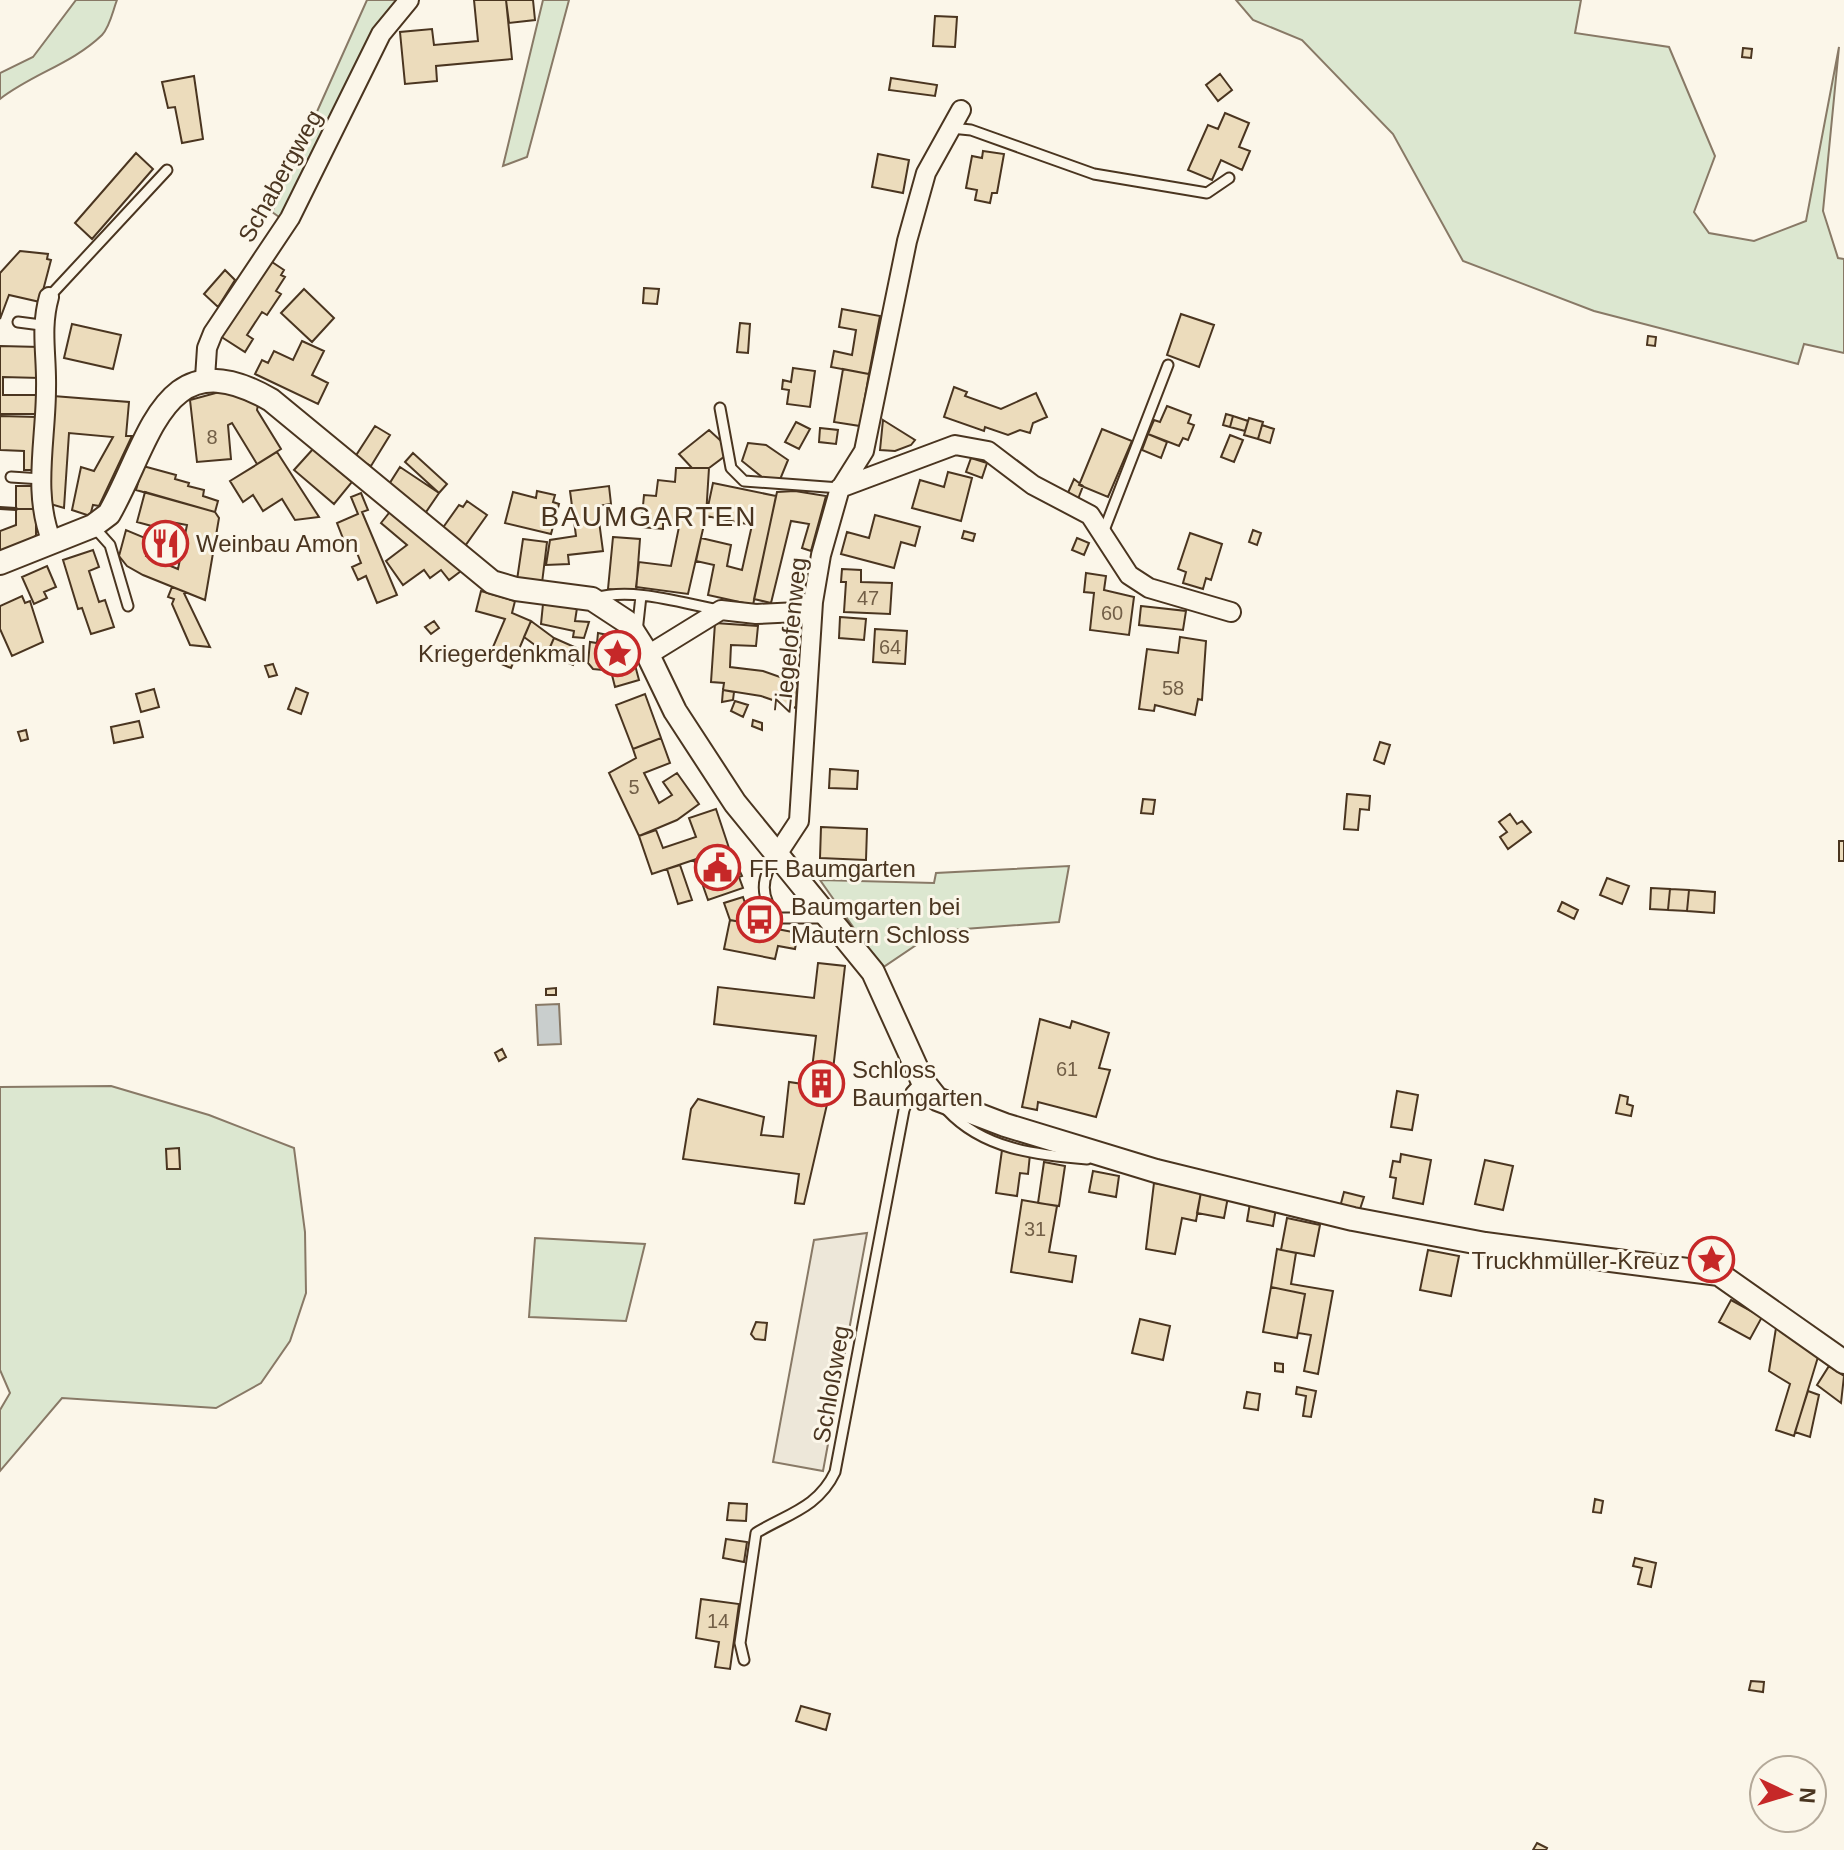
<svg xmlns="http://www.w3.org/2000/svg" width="1844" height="1850" viewBox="0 0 1844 1850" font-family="Helvetica,sans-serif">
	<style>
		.green { fill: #dce7d0; stroke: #887966; stroke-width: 2 }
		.parking { fill: #ede7d9; stroke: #887966; stroke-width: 2 }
		.water { fill: #c9cecd; stroke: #887966; stroke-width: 2 }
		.building { fill: #ecdcbc; stroke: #4a3520; stroke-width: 2 }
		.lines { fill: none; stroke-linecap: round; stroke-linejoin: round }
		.service-casing { stroke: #4a3520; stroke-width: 13 }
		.minor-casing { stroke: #4a3520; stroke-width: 22 }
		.tertiary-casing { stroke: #4a3520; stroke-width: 26 }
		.service { stroke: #fbf6e9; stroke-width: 9 }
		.minor { stroke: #fbf6e9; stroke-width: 18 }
		.tertiary { stroke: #fbf6e9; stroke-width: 22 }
		.wall { stroke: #4a3520; stroke-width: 4 }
		.labels { text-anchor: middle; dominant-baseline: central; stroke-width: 6; stroke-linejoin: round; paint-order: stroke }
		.number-label { font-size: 20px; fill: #725f47 }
		.street-label { font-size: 24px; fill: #4a3520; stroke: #fbf6e9 }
		.poi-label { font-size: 24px; fill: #4a3520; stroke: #fbf6e9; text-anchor: start }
		.quarter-label { font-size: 28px; letter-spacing: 2px; fill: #4a3520; stroke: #fbf6e9 }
	</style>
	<rect width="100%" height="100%" fill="#fbf6e9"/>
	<!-- green -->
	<path class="green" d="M76 0H117C113 10 110 27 102 35 72 64 32 74 0 99V73L33 57Z
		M367 0H399L282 219 272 212Z
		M543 0H569L527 157 503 166Z
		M1236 0H1581L1575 33 1669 47 1715 156 1694 212 1709 233 1754 241 1806 221 1839 47 1823 211 1838 258 1844 259V353L1804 344 1798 364 1594 311 1463 261 1393 134 1302 40 1253 20Z
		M1069 866 1059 922 937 931 882 968 820 880 934 883 936 873Z
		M111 1086 209 1115 294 1148 305 1232 306 1293 290 1341 261 1383 216 1408 62 1398 0 1471V1410L10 1393 0 1370V1087Z
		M535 1238 645 1244 626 1321 529 1317Z"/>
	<!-- parking -->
	<path class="parking" d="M867 1233 823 1471 773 1462 814 1240Z"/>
	<!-- water -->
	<path class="water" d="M559 1004 561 1044 538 1045 536 1005Z"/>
	<!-- building -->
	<path class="building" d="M474 0H506L512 59 436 66 437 81 405 84 400 32 432 29 434 45 478 41Z
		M506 0H533L535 20 509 23Z
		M935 16 957 17 955 47 933 46Z
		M1743 48 1752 49 1751 58 1742 57Z
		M1220 74 1232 90 1218 101 1206 85Z
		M194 76 203 139 182 143 175 107 168 108 162 82Z
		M891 78 937 85 935 96 889 90Z
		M1225 113 1249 123 1239 147 1250 151 1242 170 1221 160 1212 180 1188 170 1208 125 1218 129Z
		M983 151 1004 154 997 193H992L990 203 975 200 977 190 966 188 972 156 982 158Z
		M136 153 153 169 92 239 75 223Z
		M878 154 909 160 903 193 872 187Z
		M20 251 48 254 47 259 51 260 40 302 9 295 0 319V273Z
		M269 260 284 270 281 275 285 277 276 291 281 294 267 315 262 312 247 335 253 339 245 352 220 336Z
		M225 270 235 280 218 307 204 294Z
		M644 288 659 289 657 304 643 303Z
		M304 289 334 318 312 342 281 313Z
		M842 309 880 316 869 374 831 367 834 351 852 355 856 330 839 327Z
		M1181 314 1214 325 1199 367 1167 355Z
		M740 323 750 324 748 353 737 352Z
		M72 324 121 335 113 369 64 358Z
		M1648 336 1656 337 1655 346 1647 345Z
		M302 341 324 351 312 375 328 383 318 404 255 374 262 360 268 363 274 351 293 360Z
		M0 346 40 347V378L3 377V395H36V414H0Z
		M793 368 815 371 810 407 787 404 789 390 782 389 783 380 791 382Z
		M843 369 869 374 860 426 834 422Z
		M954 387 967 392 965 396 1001 409 1036 393 1047 417 1033 423 1030 433 1020 430 1008 435 985 427 984 431 944 417Z
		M223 391 258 405 257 410 281 449 257 464 232 423 228 425 231 459 197 462 190 400Z
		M53 396 129 402 126 436H132L99 506 93 505 90 516 72 510 81 467 94 471 113 437 69 433 64 508 47 503Z
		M1167 406 1191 415 1188 423 1194 425 1188 440 1183 438 1179 446 1148 434 1154 420 1160 422Z
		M1226 414 1233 416 1230 427 1223 425Z
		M0 416 37 417 35 470H24V451L0 450Z
		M1233 416 1248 421 1245 431 1230 427Z
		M1249 418 1263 422 1258 439 1244 435Z
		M883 420 915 440 911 445 895 451 880 450Z
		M796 422 810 429 799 449 785 442Z
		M1262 425 1274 429 1270 443 1258 439Z
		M375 426 390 435 371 466 355 457Z
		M820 428 838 430 836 444 819 442Z
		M1102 429 1132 441 1108 497 1079 485Z
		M709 430 721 441 725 456 709 468H692L679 454Z
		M1148 434 1167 442 1161 458 1142 450Z
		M1230 435 1243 440 1234 462 1221 457Z
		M748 443 766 445 788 460 779 482 762 477 742 461Z
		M313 449 352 482 334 504 294 470Z
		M277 452 319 517 295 520 282 499 263 511 253 495 243 502 230 481Z
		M413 453 447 484 439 493 405 462Z
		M971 458 987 463 982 478 966 472Z
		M143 466 176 475 175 479 189 483 188 486 204 490 203 496 218 501 215 512 136 490Z
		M400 467 439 493 424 515 386 489Z
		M676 468H709L706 516 688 594 636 587 639 562 671 566 680 522 663 521V529L641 527 644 495 656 496 658 480 675 482Z
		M948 472 972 478 961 521 912 508 920 480 944 487Z
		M1074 479 1083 486 1078 499 1067 495Z
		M713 483 776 496 753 605 708 595 714 565 696 561 701 538 731 545 727 566 742 570 752 525 706 516Z
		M16 486H36V509H16Z
		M609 486 611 504 597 506 603 551 568 555 569 564 546 565 550 540 576 536 570 491Z
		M537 491 555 495 553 502 559 504 551 534 505 523 513 492 536 498Z
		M795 491 826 496 811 551 802 548 809 524 791 521 771 603 754 599 777 492Z
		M145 492 215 512 219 518 205 600 143 575 127 566 119 556 126 530 150 540 146 556 178 569 187 525 176 523 174 532 137 522Z
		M361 493 368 510 362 512 397 595 377 603 366 576 358 580 352 567 361 563 353 543 346 546 337 523 358 514 351 497Z
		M467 501 487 515 465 546 442 529 459 505 463 507Z
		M393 508 453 559 461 571 449 580 441 570 430 578 424 570 403 585 386 561 407 545 381 523Z
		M16 509H36V535L32 541 0 554V531L16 525Z
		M875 515 920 527 915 546 901 542 894 568 841 554 847 532 869 538Z
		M1253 530 1261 533 1257 545 1249 542Z
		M964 531 975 534 973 541 962 538Z
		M1190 533 1222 544 1211 580 1206 578 1203 589 1183 583 1186 572 1178 569Z
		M613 537 640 539 636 592 608 589Z
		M1077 538 1089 543 1084 555 1072 550Z
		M523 539 547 542 542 583 517 580Z
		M93 550 99 567 89 571 99 602 105 600 114 627 91 634 82 608 78 609 63 560Z
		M47 566 56 587 44 592 47 598 34 604 22 577Z
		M842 569 861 570V582L892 583 890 614 844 612 846 582H841Z
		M1086 573 1106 576 1104 590 1134 597 1129 635 1090 630 1094 593 1084 592Z
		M172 587 183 591 210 647 190 645 172 604 174 599 168 597Z
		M481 591 515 601 512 613 531 621 511 668 499 663 493 647 505 619 476 611Z
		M22 596 25 603 30 601 43 642 12 656 0 629V606Z
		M543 604 577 608 575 621 589 622 584 638 573 637 574 631 541 624Z
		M1141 606 1186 611 1183 630 1139 625Z
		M840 617 866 619 864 640 839 638Z
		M434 621 439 628 431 634 425 627Z
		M531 621 554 638 547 654 524 637Z
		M715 623 758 626 756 646 731 645 730 667 763 671 797 683 796 708 761 696 723 690 724 683 711 682Z
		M875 629 907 631 905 664 873 662Z
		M598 633 608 635 607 644H612L609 665 603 670 593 669 588 663 590 642 597 643Z
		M1180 637 1206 641 1202 700 1198 699 1195 715 1155 705 1154 711 1139 709 1147 649 1178 653Z
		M554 638 579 649 573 665 547 654Z
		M273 664 277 675 269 677 265 666Z
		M635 665 639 680 615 687 611 671Z
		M296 688 308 693 301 714 288 709Z
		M154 689 159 707 141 712 136 694Z
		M723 690 734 692 733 700 722 702Z
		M645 694 661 738 633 749 616 705Z
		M735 701 748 705 743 717 731 711Z
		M753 720 762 723V730L752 726Z
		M139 721 143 737 114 743 111 727Z
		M26 730 28 739 21 741 18 732Z
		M661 738 670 763 644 773 659 803 672 795 663 782 677 773 699 804 677 820 639 836 609 773 636 758 633 749Z
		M1380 742 1390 745 1384 764 1374 760Z
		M830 769 858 771 857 789 829 788Z
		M1347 794 1370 796 1369 810 1360 809 1358 830 1344 829Z
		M1143 799 1155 800 1153 814 1141 813Z
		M716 809 729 848 652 874 639 836 656 830 663 848 696 837 689 818Z
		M1510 814 1517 824 1522 821 1531 832 1508 849 1500 837 1507 832 1499 822Z
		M821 827 867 829 866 860 820 858Z
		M1839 841H1844V861H1839Z
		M729 848 742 876 739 877 743 888 708 900 694 860Z
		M680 865 692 900 678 904 667 869Z
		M1607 878 1629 886 1622 904 1600 895Z
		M1651 888 1670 889 1668 910 1650 909Z
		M1670 889 1689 890 1687 911 1668 910Z
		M1689 890 1715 892 1714 913 1687 911Z
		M743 897 752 924 730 920 724 903Z
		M1562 902 1578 910 1574 919 1558 911Z
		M730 920 798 933 795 949 778 946 775 959 724 949Z
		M818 963 845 966 831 1087 804 1204 795 1203 799 1174 683 1159 691 1109 698 1099 764 1117 761 1135 783 1137 789 1082 810 1085 816 1036 714 1024 718 987 814 998Z
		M556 988V995H546V989Z
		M1040 1019 1070 1028 1072 1021 1109 1033 1099 1068 1110 1070 1096 1117 1038 1102 1037 1110 1022 1107Z
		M502 1049 506 1057 499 1061 495 1053Z
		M1397 1091 1418 1095 1412 1130 1391 1127Z
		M1620 1095 1628 1097 1627 1104 1633 1106 1631 1116 1616 1113Z
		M179 1148 180 1169H167L166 1149Z
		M1002 1150 1030 1154 1028 1174 1020 1173 1017 1196 996 1193Z
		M1401 1154 1431 1160 1423 1204 1393 1198 1396 1178 1390 1177 1393 1161 1400 1162Z
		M1485 1160 1513 1166 1503 1210 1475 1204Z
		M1044 1162 1065 1166 1059 1206 1038 1203Z
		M1093 1171 1119 1176 1116 1197 1089 1192Z
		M1154 1183 1201 1192 1196 1221 1182 1218 1175 1254 1146 1249Z
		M1201 1192 1228 1197 1224 1218 1197 1213Z
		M1344 1192 1364 1197 1359 1212 1340 1207Z
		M1022 1200 1057 1206 1049 1252 1076 1256 1072 1282 1011 1272Z
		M1250 1203 1276 1208 1273 1226 1247 1221Z
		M1287 1218 1320 1225 1314 1256 1281 1250Z
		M1277 1249 1296 1253 1291 1284 1333 1291 1318 1374 1304 1371 1311 1335 1298 1333 1305 1294 1271 1287Z
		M1428 1250 1459 1256 1451 1296 1420 1290Z
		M1271 1287 1305 1294 1297 1338 1263 1332Z
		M1731 1300 1762 1317 1750 1339 1719 1322Z
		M1140 1319 1170 1326 1163 1360 1132 1353Z
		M756 1322 767 1323 765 1340 755 1339 751 1334Z
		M1776 1328 1818 1357 1794 1436 1776 1430 1790 1384 1769 1371Z
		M1275 1363 1283 1364V1372L1275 1371Z
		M1829 1366 1844 1376 1841 1403 1817 1385Z
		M1297 1387 1316 1391 1311 1417 1303 1416 1306 1396 1296 1394Z
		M1808 1391 1819 1395 1810 1437 1795 1432Z
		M1247 1392 1260 1394 1258 1410 1244 1408Z
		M1595 1499 1603 1501 1601 1513 1593 1512Z
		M729 1503 747 1504 746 1521 727 1520Z
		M726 1539 747 1542 744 1562 723 1558Z
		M1635 1558 1656 1563 1651 1587 1638 1584 1642 1568 1633 1566Z
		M701 1599 739 1604 730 1669 715 1667 719 1642 696 1638Z
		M1751 1681 1764 1682 1763 1692 1749 1690Z
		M801 1706 830 1714 826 1730 796 1721Z
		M1537 1843 1547 1848 1546 1850H1533Z"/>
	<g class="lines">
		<defs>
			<path id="service" d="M951 128 971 130 1094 174 1207 193 1229 178
				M49 297 167 170
				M18 322 41 325
				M720 408 731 468 744 481 840 488
				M11 477 42 479
				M93 526 110 545 128 606
				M1103 533 1168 365
				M595 598C633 587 681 603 719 610
				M637 632 641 596
				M776 856C761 878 759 897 778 918H824
				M947 1110C983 1149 1036 1155 1087 1159
				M744 1660 740 1643 756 1533C787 1514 818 1508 835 1472L904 1110 911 1092 922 1080"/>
			<path id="minor" d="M49 297C40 329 47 356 46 389 46 440 32 494 52 542
				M205 378 207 348 213 333 290 218 381 34 409 0
				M842 486 864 451 907 241 926 173 961 110
				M648 655 721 610 756 614 798 612 813 602
				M776 856 799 821 813 602 821 555 840 488 955 445 988 451 1033 485 1090 515 1129 575 1149 588 1231 612"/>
			<path id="tertiary" d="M0 563 93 526 109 514C151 441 163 337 271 400L492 582 516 589 592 599 627 622 648 655 675 711 735 803 873 972 922 1080 937 1099 1005 1125 1156 1171 1353 1219 1485 1244 1719 1274 1844 1362"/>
		</defs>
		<!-- service casing -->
		<use href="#service" class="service-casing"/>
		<!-- minor casing -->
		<use href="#minor" class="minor-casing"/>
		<!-- tertiary casing -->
		<use href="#tertiary" class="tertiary-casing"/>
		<!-- service -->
		<use href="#service" class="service"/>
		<!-- minor -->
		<use href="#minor" class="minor"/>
		<!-- tertiary -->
		<use href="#tertiary" class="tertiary"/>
		<!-- wall -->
		<path class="wall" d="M0 508 16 509"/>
	</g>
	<!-- icons -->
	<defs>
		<symbol id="restaurant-ring" viewBox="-11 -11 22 22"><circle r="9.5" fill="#fbf6e9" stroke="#c62828" stroke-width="1.5"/><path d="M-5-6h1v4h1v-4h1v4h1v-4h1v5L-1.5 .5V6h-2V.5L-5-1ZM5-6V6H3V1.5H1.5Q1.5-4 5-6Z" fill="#c62828"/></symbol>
		<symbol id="sight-ring" viewBox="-11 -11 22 22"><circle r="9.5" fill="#fbf6e9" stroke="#c62828" stroke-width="1.5"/><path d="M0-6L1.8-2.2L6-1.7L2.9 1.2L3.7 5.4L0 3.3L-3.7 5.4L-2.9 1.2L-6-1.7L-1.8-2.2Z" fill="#c62828"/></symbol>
		<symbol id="civic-ring" viewBox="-11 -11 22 22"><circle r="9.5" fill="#fbf6e9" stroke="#c62828" stroke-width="1.5"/><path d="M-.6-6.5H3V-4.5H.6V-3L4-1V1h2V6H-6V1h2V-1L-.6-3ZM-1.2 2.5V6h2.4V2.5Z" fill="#c62828"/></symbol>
		<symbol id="bus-ring" viewBox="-11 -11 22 22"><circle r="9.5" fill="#fbf6e9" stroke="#c62828" stroke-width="1.5"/><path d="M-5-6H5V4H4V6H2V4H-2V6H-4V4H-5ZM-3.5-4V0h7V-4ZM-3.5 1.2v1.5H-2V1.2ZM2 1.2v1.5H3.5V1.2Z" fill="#c62828"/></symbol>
		<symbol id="building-ring" viewBox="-11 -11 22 22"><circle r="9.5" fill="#fbf6e9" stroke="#c62828" stroke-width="1.5"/><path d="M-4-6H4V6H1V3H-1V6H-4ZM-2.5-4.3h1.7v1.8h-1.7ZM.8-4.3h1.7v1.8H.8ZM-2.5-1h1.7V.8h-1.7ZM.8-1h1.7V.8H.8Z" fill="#c62828"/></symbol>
	</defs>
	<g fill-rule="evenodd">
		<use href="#restaurant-ring" x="140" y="518" width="51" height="51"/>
		<use href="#sight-ring" x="592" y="628" width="51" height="51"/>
		<use href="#civic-ring" x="692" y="842" width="51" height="51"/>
		<use href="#bus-ring" x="734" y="894" width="51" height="51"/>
		<use href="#building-ring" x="796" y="1058" width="51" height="51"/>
		<use href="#sight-ring" x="1686" y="1234" width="51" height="51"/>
	</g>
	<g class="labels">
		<!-- number labels -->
		<g class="number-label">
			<text x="212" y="437">8</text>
			<text x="868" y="598">47</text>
			<text x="1112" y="613">60</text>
			<text x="890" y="647">64</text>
			<text x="1173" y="688">58</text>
			<text x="634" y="787">5</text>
			<text x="1067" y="1069">61</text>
			<text x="1035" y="1229">31</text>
			<text x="718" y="1621">14</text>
		</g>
		<!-- street labels -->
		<g class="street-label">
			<text transform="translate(280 176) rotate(-61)">Schabergweg</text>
			<text transform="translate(790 635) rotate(-84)">Ziegelofenweg</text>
			<text transform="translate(831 1384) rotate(-80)">Schloßweg</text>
		</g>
		<!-- poi labels -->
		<g class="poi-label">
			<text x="196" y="543">Weinbau Amon</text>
			<text x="586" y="653" text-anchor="end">Kriegerdenkmal</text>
			<text x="749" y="868">FF Baumgarten</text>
			<text x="791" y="906">Baumgarten bei<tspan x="791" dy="28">Mautern Schloss</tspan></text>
			<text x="852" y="1069">Schloss<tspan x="852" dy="28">Baumgarten</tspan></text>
			<text x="1680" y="1260" text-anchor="end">Truckhmüller-Kreuz</text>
		</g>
		<!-- quarter labels -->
		<g class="quarter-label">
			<text x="649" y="516">BAUMGARTEN</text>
		</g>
	</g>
	<!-- north arrow -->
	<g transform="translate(1788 1794) rotate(94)"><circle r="38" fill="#fbf6e9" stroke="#b4a999" stroke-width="2"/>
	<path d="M0-6L14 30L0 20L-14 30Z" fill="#c62828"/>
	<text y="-12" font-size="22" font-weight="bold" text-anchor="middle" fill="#4a3520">N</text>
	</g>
</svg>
